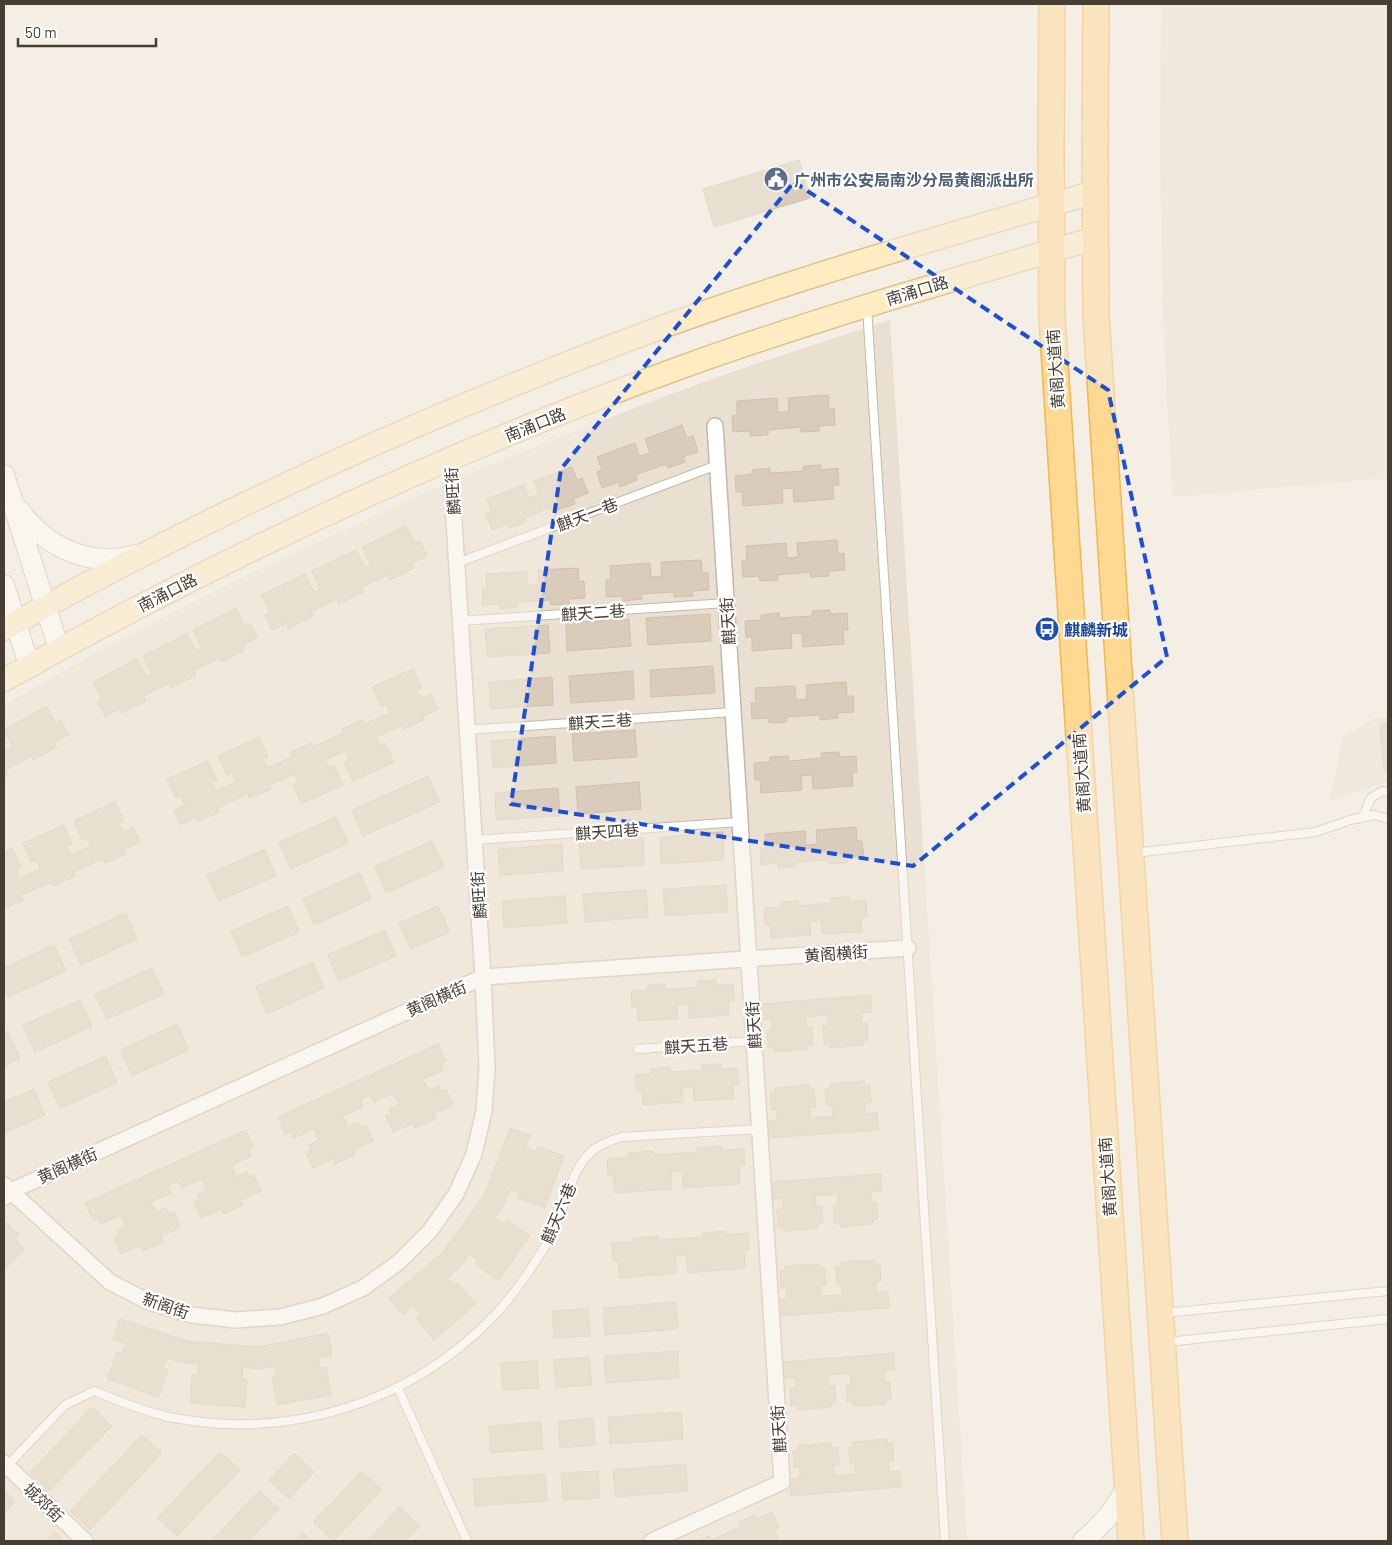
<svg xmlns="http://www.w3.org/2000/svg" width="1392" height="1545" viewBox="0 0 1392 1545" font-family="Barlow,'Noto Sans SC',sans-serif">
	<style>
		.residential { fill: #e9e0d1 }
		.building { fill: #daccbb; stroke: #d3c0aa }
		.lines { fill: none; stroke-linecap: round; stroke-linejoin: round }
		.service-casing { stroke: #c4b8a8; stroke-width: 10 }
		.minor-casing { stroke: #c4b8a8; stroke-width: 18 }
		.tertiary-casing { stroke: #c4b8a8; stroke-width: 22 }
		.secondary-casing { stroke: #dcc390; stroke-width: 25 }
		.primary-casing { stroke: #f1b755; stroke-width: 28 }
		.service { stroke: #fff; stroke-width: 8 }
		.minor { stroke: #fff; stroke-width: 15 }
		.tertiary { stroke: #fff; stroke-width: 20 }
		.secondary { stroke: #ffecc3; stroke-width: 22 }
		.primary { stroke: #ffd892; stroke-width: 25 }
		.marked { fill: none; stroke: #1d4ed8; stroke-width: 4; stroke-dasharray: 10 6; stroke-linejoin: round }
		.labels { text-anchor: middle; dominant-baseline: central; stroke-width: 4.5; stroke-linejoin: round; paint-order: stroke }
		.service-label { font-size: 16px; font-weight: bold; fill: #4e5e75; stroke: #fff; text-anchor: start }
		.street-label { font-size: 16px; fill: #473e33; stroke: #fff }
		.transit-label { font-size: 16px; font-weight: bold; fill: #164399; stroke: #fff; text-anchor: start }
	</style>
	<rect width="100%" height="100%" fill="#f4eee4"/>
	<!-- residential -->
	<path class="residential" d="M1161 4H1388V478L1173 497 1166 383 1162 269 1160 155Z
		M890 320 967 1541H4V705L99 651 178 610 258 570 420 495 502 460 668 395 752 365Z
		M1388 717V782L1330 800 1343 737 1376 718Z"/>
	<!-- building -->
	<path class="building" d="M799 160 810 198 714 227 703 189Z
		M828 395 829 409 834 408 835 425 819 426V431L801 432V427L768 430V435L750 436V431L733 432 732 416 737 415V401L777 398 778 412H789L788 398Z
		M682 425 687 438 693 436 698 452 683 457 685 462 668 468 666 464 635 475 637 480 620 487 618 482 602 488 597 472 602 470 597 457 635 443 639 456 650 453 645 439Z
		M821 465V470L838 468 839 485H833L834 499 794 502 793 488 782 489 783 503 743 506 742 492H736L735 476 752 474V470L770 468V473L803 471V466Z
		M572 467 577 480 582 478 588 493 573 499 575 504 557 510 556 506 525 517 526 522 509 528 507 524 492 530 486 514 492 512 487 499 524 485 529 498 539 494 534 481Z
		M406 526 415 543 420 541 427 556 412 563 414 568 390 580 388 575 361 587 364 592 339 604 337 599 311 611 313 616 289 628 287 623 272 630 265 615 270 613 261 595 305 574 314 592 320 589 312 571 356 550 365 568 371 565 362 547Z
		M837 540 838 554 844 553 845 570 828 571 829 576 811 577 810 572 777 575 778 580 760 581 759 576 743 577 742 561 747 560 746 546 786 543 787 558 798 557 797 543Z
		M701 560 702 573H708L709 590 692 591 693 596 674 597V592L641 594 642 599 623 601V596L606 597V580H611L610 566 650 563 651 577 662 576 661 562Z
		M578 568 579 582 584 581 585 598 569 599V604L551 605 550 600 517 602 518 607 500 609 499 604 483 605 482 588H487L486 574 527 571V585H539L538 570Z
		M236 608 245 626 250 623 258 638 243 645 245 650 221 662 219 658 193 671 196 675 171 688 169 683 143 696 146 701 122 713 119 709 105 716 97 702 102 699 93 682 137 659 146 677 152 674 143 656 187 634 196 651 202 648 193 630Z
		M830 610 831 614 847 613 848 630H843L844 644 803 647 802 633 791 634 792 648 752 651V637H746L745 621 761 620V615L779 613 780 618 812 616V611Z
		M710 614 711 641 648 645 646 618Z
		M629 619 631 646 567 651 566 623Z
		M548 625 550 653 487 657 485 629Z
		M713 666 715 693 651 697 650 670Z
		M413 669 422 688 417 690 421 699 431 694 438 709 423 716 424 720 403 729 401 726 376 737 380 745 385 743 394 762 353 781 344 762 349 759 345 751 325 760 329 768 334 766 343 785 301 804 293 785 298 782 294 774 269 785 271 789 249 798 248 794 217 808 219 812 198 821 196 817 180 825 174 810 185 805 181 796 176 798 167 779 208 761 217 780 212 782 216 791 236 782 232 773 227 775 218 756 259 737 268 757 263 759 267 768 292 757 290 752 311 743 313 747 343 733 342 729 363 720 365 724 390 713 386 704 381 706 372 687Z
		M633 671 634 699 571 703 569 676Z
		M552 677 553 705 490 709 489 682Z
		M846 682 847 696H853L854 712 837 713 838 718 820 720V715L786 717 787 722 769 723 768 718 752 719 751 703H756L755 688 795 686 796 700 807 699 806 685Z
		M46 706 56 723 60 720 69 734 54 742 57 747 33 760 31 756 6 770 8 774 4 777V745L7 751 13 747 4 730Z
		M1388 724V771H1384L1380 725Z
		M635 730 637 757 574 761 572 734Z
		M555 736 556 763 493 768 491 741Z
		M839 752 840 757 856 756 857 772H852L853 786 813 789 812 775 801 776 802 790 761 793 760 779 755 780 754 763 770 762V757L788 756 789 761 822 758 821 753Z
		M428 776 440 802 363 836 352 810Z
		M639 782 641 809 578 814 576 787Z
		M558 788 560 816 496 820 495 793Z
		M115 802 124 821 119 824 123 832 133 827 140 842 124 849 126 854 105 863 103 859 73 872 75 876 53 886 52 882 21 895 23 900 4 908V852L12 848 21 867 16 870 20 878 40 869 36 860 31 863 23 843 64 825 72 844 67 846 71 855 91 846 88 838 82 840 74 821Z
		M336 817 348 843 291 869 279 842Z
		M856 827 857 841H862L864 857 847 858 848 863 829 864V860L796 862V867L778 868V863L761 865 760 848H766L765 834 805 831 806 845 817 844 816 830Z
		M723 832 724 860 661 864 660 837Z
		M643 838 644 865 581 869 579 842Z
		M432 841 444 867 386 893 375 866Z
		M562 844 563 871 500 875 498 849Z
		M265 849 276 876 219 901 207 875Z
		M360 873 371 899 314 925 303 899Z
		M726 885 728 912 665 916 663 889Z
		M646 890 648 917 585 922 583 894Z
		M565 896 567 923 504 928 502 901Z
		M849 897V902L866 901 867 917H861L862 932 822 934 821 920 810 921 811 935 771 938 770 924H765L764 908 780 907V902L798 901V906L831 903V898Z
		M288 906 299 932 242 957 231 931Z
		M438 906 450 932 411 949 399 923Z
		M126 913 137 939 81 965 69 939Z
		M385 930 396 956 339 981 328 955Z
		M54 945 66 971 8 997 4 986V968Z
		M313 962 324 988 267 1014 256 987Z
		M152 968 164 994 107 1019 95 994Z
		M716 980V985L733 984 734 1000 728 1001 729 1015 689 1018 688 1004H677L678 1019 638 1021 637 1007 632 1008 631 991 647 990V985L665 984V989L698 987V981Z
		M871 995 872 1012 861 1013 862 1024 867 1023 868 1040 863 1041V1045L830 1048 829 1043 824 1044 823 1026H828L827 1015 805 1017 806 1028 812 1027 813 1045H807V1049L774 1052V1048H768L767 1030H772V1019L761 1020 760 1004Z
		M80 1000 92 1026 35 1052 23 1025Z
		M177 1024 189 1050 132 1076 121 1050Z
		M8 1032 20 1058 4 1066V1034Z
		M438 1044 446 1061 440 1063 444 1070 423 1079 429 1090 439 1086 441 1091 446 1089 453 1105 433 1114 436 1119 415 1128 413 1123 393 1132 386 1116 391 1114 389 1109 399 1104 393 1093 374 1102 370 1095 360 1100 363 1107 343 1116 348 1127 358 1122 361 1127 366 1125 373 1141 353 1150 355 1155 335 1164 333 1159 313 1168 306 1152 311 1150 309 1145 318 1141 314 1129 293 1138 290 1132 285 1134 278 1117Z
		M106 1056 117 1083 60 1108 48 1082Z
		M721 1064V1069L737 1068 739 1084H733L734 1099 694 1101 693 1087 682 1088 683 1102 643 1105 642 1091H636L635 1075 652 1074 651 1069 670 1067V1072L703 1070 702 1065Z
		M864 1081 865 1086 870 1085 871 1103H865L866 1114 877 1113 879 1130 767 1138 766 1121 777 1120 776 1110H771L770 1093 775 1092V1088L809 1085V1090L814 1089 816 1107H810L811 1118 833 1116 832 1105 827 1106 825 1089 831 1088 830 1084Z
		M34 1089 45 1115 6 1132 4 1126V1102Z
		M510 1128 530 1135 525 1148 536 1152 538 1147 564 1156 545 1208 518 1198 520 1193 510 1189 504 1205 495 1218 504 1224 507 1220 530 1236 498 1281 475 1264 478 1260 469 1254 460 1267 447 1278 454 1286 458 1283 476 1304 434 1340 416 1318 420 1314 413 1306 403 1315 389 1298 443 1252 485 1194Z
		M246 1130 253 1147 248 1149 251 1156 232 1165 236 1177 247 1172 249 1177 254 1175 261 1191 241 1200 243 1205 224 1214 221 1209 201 1218 194 1202 199 1200 197 1195 206 1190 202 1179 181 1188 178 1181 168 1186 171 1193 151 1202 156 1213 166 1208 169 1214 174 1211 181 1227 161 1236 163 1242 143 1251 141 1245 121 1254 114 1238 119 1236 116 1231 126 1227 121 1215 101 1224 98 1218 93 1220 85 1203Z
		M721 1146 722 1150 744 1149 745 1165 739 1166 740 1184 683 1188 682 1170 671 1171 672 1189 615 1193 613 1175H608L607 1159 629 1157 628 1153 653 1151V1155L697 1152V1148Z
		M881 1174 882 1191 871 1192 872 1202H877L878 1219 873 1220V1224L840 1227 839 1222 834 1223 833 1205H838L837 1194 815 1196 816 1206H822L823 1223 817 1224 818 1228 784 1231V1226L778 1227 777 1209H783L782 1198 771 1199 770 1182Z
		M7 1223 19 1235 15 1239 25 1249 4 1270V1227Z
		M726 1231V1235L748 1233 749 1250H744L745 1268 688 1273 686 1255 675 1256 677 1273 619 1278 618 1260H613L612 1243 633 1242V1238L658 1236V1240L702 1237V1233Z
		M874 1260 875 1264H880L881 1281 876 1282 877 1292H888L889 1308 777 1316 776 1300 787 1299V1288L781 1289 780 1271H786L785 1266 819 1264V1269L825 1268 826 1285 820 1286 821 1296 843 1295 842 1284 837 1285 836 1267H841V1262Z
		M676 1302 678 1329 605 1335 603 1308Z
		M588 1309 590 1336 554 1338 552 1311Z
		M120 1319 187 1341 258 1347 328 1333 332 1355 319 1358 320 1368 326 1367 331 1395 277 1405 272 1377 277 1376 275 1366 259 1369 243 1367 242 1378 247 1379 245 1407 190 1403 192 1375H198L199 1364 183 1363 167 1358 163 1368 168 1370 159 1397 107 1379 117 1352 122 1354 126 1344 113 1339Z
		M678 1351 679 1378 606 1383 604 1356Z
		M894 1353 895 1370 884 1371 885 1382 890 1381 891 1399H886V1404L853 1406 852 1401 847 1402 846 1385 851 1384 850 1373 828 1375 829 1386 835 1385 836 1403H830L831 1407 797 1410V1405L791 1406 790 1389 796 1388 795 1378H784L783 1362Z
		M589 1357 592 1385 556 1387 554 1360Z
		M537 1361 539 1388 503 1390 501 1363Z
		M92 1407 112 1426 49 1491 30 1473Z
		M681 1412 683 1439 610 1444 608 1417Z
		M593 1418 595 1445 560 1448 558 1421Z
		M541 1422 543 1449 490 1453 489 1426Z
		M142 1435 162 1453 90 1530 70 1511Z
		M887 1439 888 1444 893 1443 894 1461H889V1472L900 1471 901 1487 791 1496 789 1479 800 1478V1467L794 1468 793 1451 798 1450V1446L832 1443V1448L838 1447 839 1465H833L834 1476 856 1474 855 1463 850 1464 849 1447 854 1446 853 1442Z
		M220 1452 240 1470 177 1536 157 1518Z
		M294 1453 314 1472 289 1499 269 1480Z
		M686 1464 688 1491 615 1497 613 1470Z
		M362 1471 382 1490 333 1541 313 1522Z
		M598 1471 600 1498 563 1500 561 1473Z
		M545 1474 547 1501 475 1506 473 1479Z
		M4 1490 15 1501 4 1514Z
		M259 1491 279 1509 249 1541H211Z
		M400 1507 420 1526 405 1541H367Z
		M772 1512 779 1527 774 1530 779 1541H697L709 1536 711 1540 741 1527 739 1522 755 1515 757 1519Z
		M55 1532 64 1541H47Z
		M303 1533 312 1541H295Z"/>
	<g class="lines">
		<defs>
			<path id="service" d="M867 307 945 1541
				M457 563 717 465
				M460 621 726 603
				M467 730 733 712
				M1362 818 1371 798 1382 791 1388 792
				M474 840 740 822
				M1134 853 1316 832 1350 820 1374 815 1388 819
				M638 1049 754 1041
				M1164 1313 1388 1291
				M1167 1342 1388 1319
				M398 1388 467 1541
				M7 1466 65 1405 94 1391C118 1401 143 1411 169 1417 288 1441 409 1404 494 1316 512 1297 527 1275 541 1253 549 1240 556 1226 561 1212 569 1191 574 1168 591 1152 599 1144 610 1141 621 1137L759 1129"/>
			<path id="minor" d="M4 1185 110 1282 149 1302 192 1315 235 1320 280 1317 323 1306 363 1288 399 1262 430 1231 456 1194 474 1154 484 1111 487 1067 483 977 450 458
				M5 1197 11 1191 483 977 908 948
				M4 1463 85 1541
				M652 1541 782 1482 715 426"/>
			<path id="tertiary" d="M4 475 59 649
				M18 509C47 548 89 568 137 555
				M4 585 29 665
				M1083 1541C1102 1526 1115 1509 1127 1488"/>
			<path id="secondary" d="M4 629C216 511 437 410 665 326 807 275 951 234 1095 192
				M4 680C221 558 447 452 682 367 818 318 957 279 1095 238"/>
			<path id="primary" d="M1052 4 1051 150 1052 318 1131 1541
				M1096 4 1095 150 1096 316 1175 1541"/>
		</defs>
		<!-- service casing -->
		<use href="#service" class="service-casing"/>
		<!-- minor casing -->
		<use href="#minor" class="minor-casing"/>
		<!-- tertiary casing -->
		<use href="#tertiary" class="tertiary-casing"/>
		<!-- secondary casing -->
		<use href="#secondary" class="secondary-casing"/>
		<!-- primary casing -->
		<use href="#primary" class="primary-casing"/>
		<!-- service -->
		<use href="#service" class="service"/>
		<!-- minor -->
		<use href="#minor" class="minor"/>
		<!-- tertiary -->
		<use href="#tertiary" class="tertiary"/>
		<!-- secondary -->
		<use href="#secondary" class="secondary"/>
		<!-- primary -->
		<use href="#primary" class="primary"/>
	</g>
	<!-- marked area -->
	<path d="M0 0H1392V1545H0ZM794 182 1108 390 1167 657 913 866 511 804 561 469Z" fill="#f4eee4" fill-opacity=".55" fill-rule="evenodd"/>
	<path class="marked" d="M794 182 1108 390 1167 657 913 866 511 804 561 469Z"/>
	<!-- icons -->
	<defs>
		<symbol id="civic-disc" viewBox="-11 -11 22 22"><circle r="9.5" fill="#5c6f8a" stroke="#fff"/><path d="M-.6-6.5H3V-4.5H.6V-3L4-1V1h2V6H-6V1h2V-1L-.6-3ZM-1.2 2.5V6h2.4V2.5Z" fill="#fff"/></symbol>
		<symbol id="bus-disc" viewBox="-11 -11 22 22"><circle r="9.5" fill="#1a4fb4" stroke="#fff"/><path d="M-5-6H5V4H4V6H2V4H-2V6H-4V4H-5ZM-3.5-4V0h7V-4ZM-3.5 1.2v1.5H-2V1.2ZM2 1.2v1.5H3.5V1.2Z" fill="#fff"/></symbol>
	</defs>
	<g fill-rule="evenodd">
		<use href="#civic-disc" x="762" y="165" width="28" height="28"/>
		<use href="#bus-disc" x="1033" y="615" width="28" height="28"/>
	</g>
	<g class="labels">
		<!-- service labels -->
		<g class="service-label">
			<text x="794" y="179">广州市公安局南沙分局黄阁派出所</text>
		</g>
		<!-- street labels -->
		<g class="street-label">
			<text transform="translate(917 290) rotate(-17)">南涌口路</text>
			<text transform="translate(1055 369) rotate(-94)">黄阁大道南</text>
			<text transform="translate(535 424) rotate(-22)">南涌口路</text>
			<text transform="translate(452 491) rotate(-94)">麟旺街</text>
			<text transform="translate(587 514) rotate(-21)">麒天一巷</text>
			<text transform="translate(167 592) rotate(-27)">南涌口路</text>
			<text transform="translate(593 612) rotate(-4)">麒天二巷</text>
			<text transform="translate(727 621) rotate(-94)">麒天街</text>
			<text transform="translate(600 721) rotate(-4)">麒天三巷</text>
			<text transform="translate(1081 773) rotate(-94)">黄阁大道南</text>
			<text transform="translate(607 831) rotate(-4)">麒天四巷</text>
			<text transform="translate(478 895) rotate(-94)">麟旺街</text>
			<text transform="translate(836 953) rotate(-4)">黄阁横街</text>
			<text transform="translate(436 998) rotate(-24)">黄阁横街</text>
			<text transform="translate(753 1025) rotate(-94)">麒天街</text>
			<text transform="translate(696 1045) rotate(-4)">麒天五巷</text>
			<text transform="translate(67 1165) rotate(-24)">黄阁横街</text>
			<text transform="translate(1107 1177) rotate(-94)">黄阁大道南</text>
			<text transform="translate(558 1213) rotate(-67)">麒天六巷</text>
			<text transform="translate(166 1305) rotate(19)">新阁街</text>
			<text transform="translate(778 1429) rotate(-94)">麒天街</text>
			<text transform="translate(44 1502) rotate(44)">城郊街</text>
		</g>
		<!-- transit labels -->
		<g class="transit-label">
			<text x="1064" y="629">麒麟新城</text>
		</g>
	</g>
	<!-- border -->
	<rect width="1392" height="1545" fill="none" stroke="#473e33" stroke-width="10"/>
	<!-- scale -->
	<path d="M18 38v8h138v-8" fill="none" stroke="#473e33" stroke-width="2.5"/>
	<text x="25" y="38" font-size="15" fill="#473e33" stroke="#ffffff" stroke-width="4" paint-order="stroke">50 m</text>
</svg>
